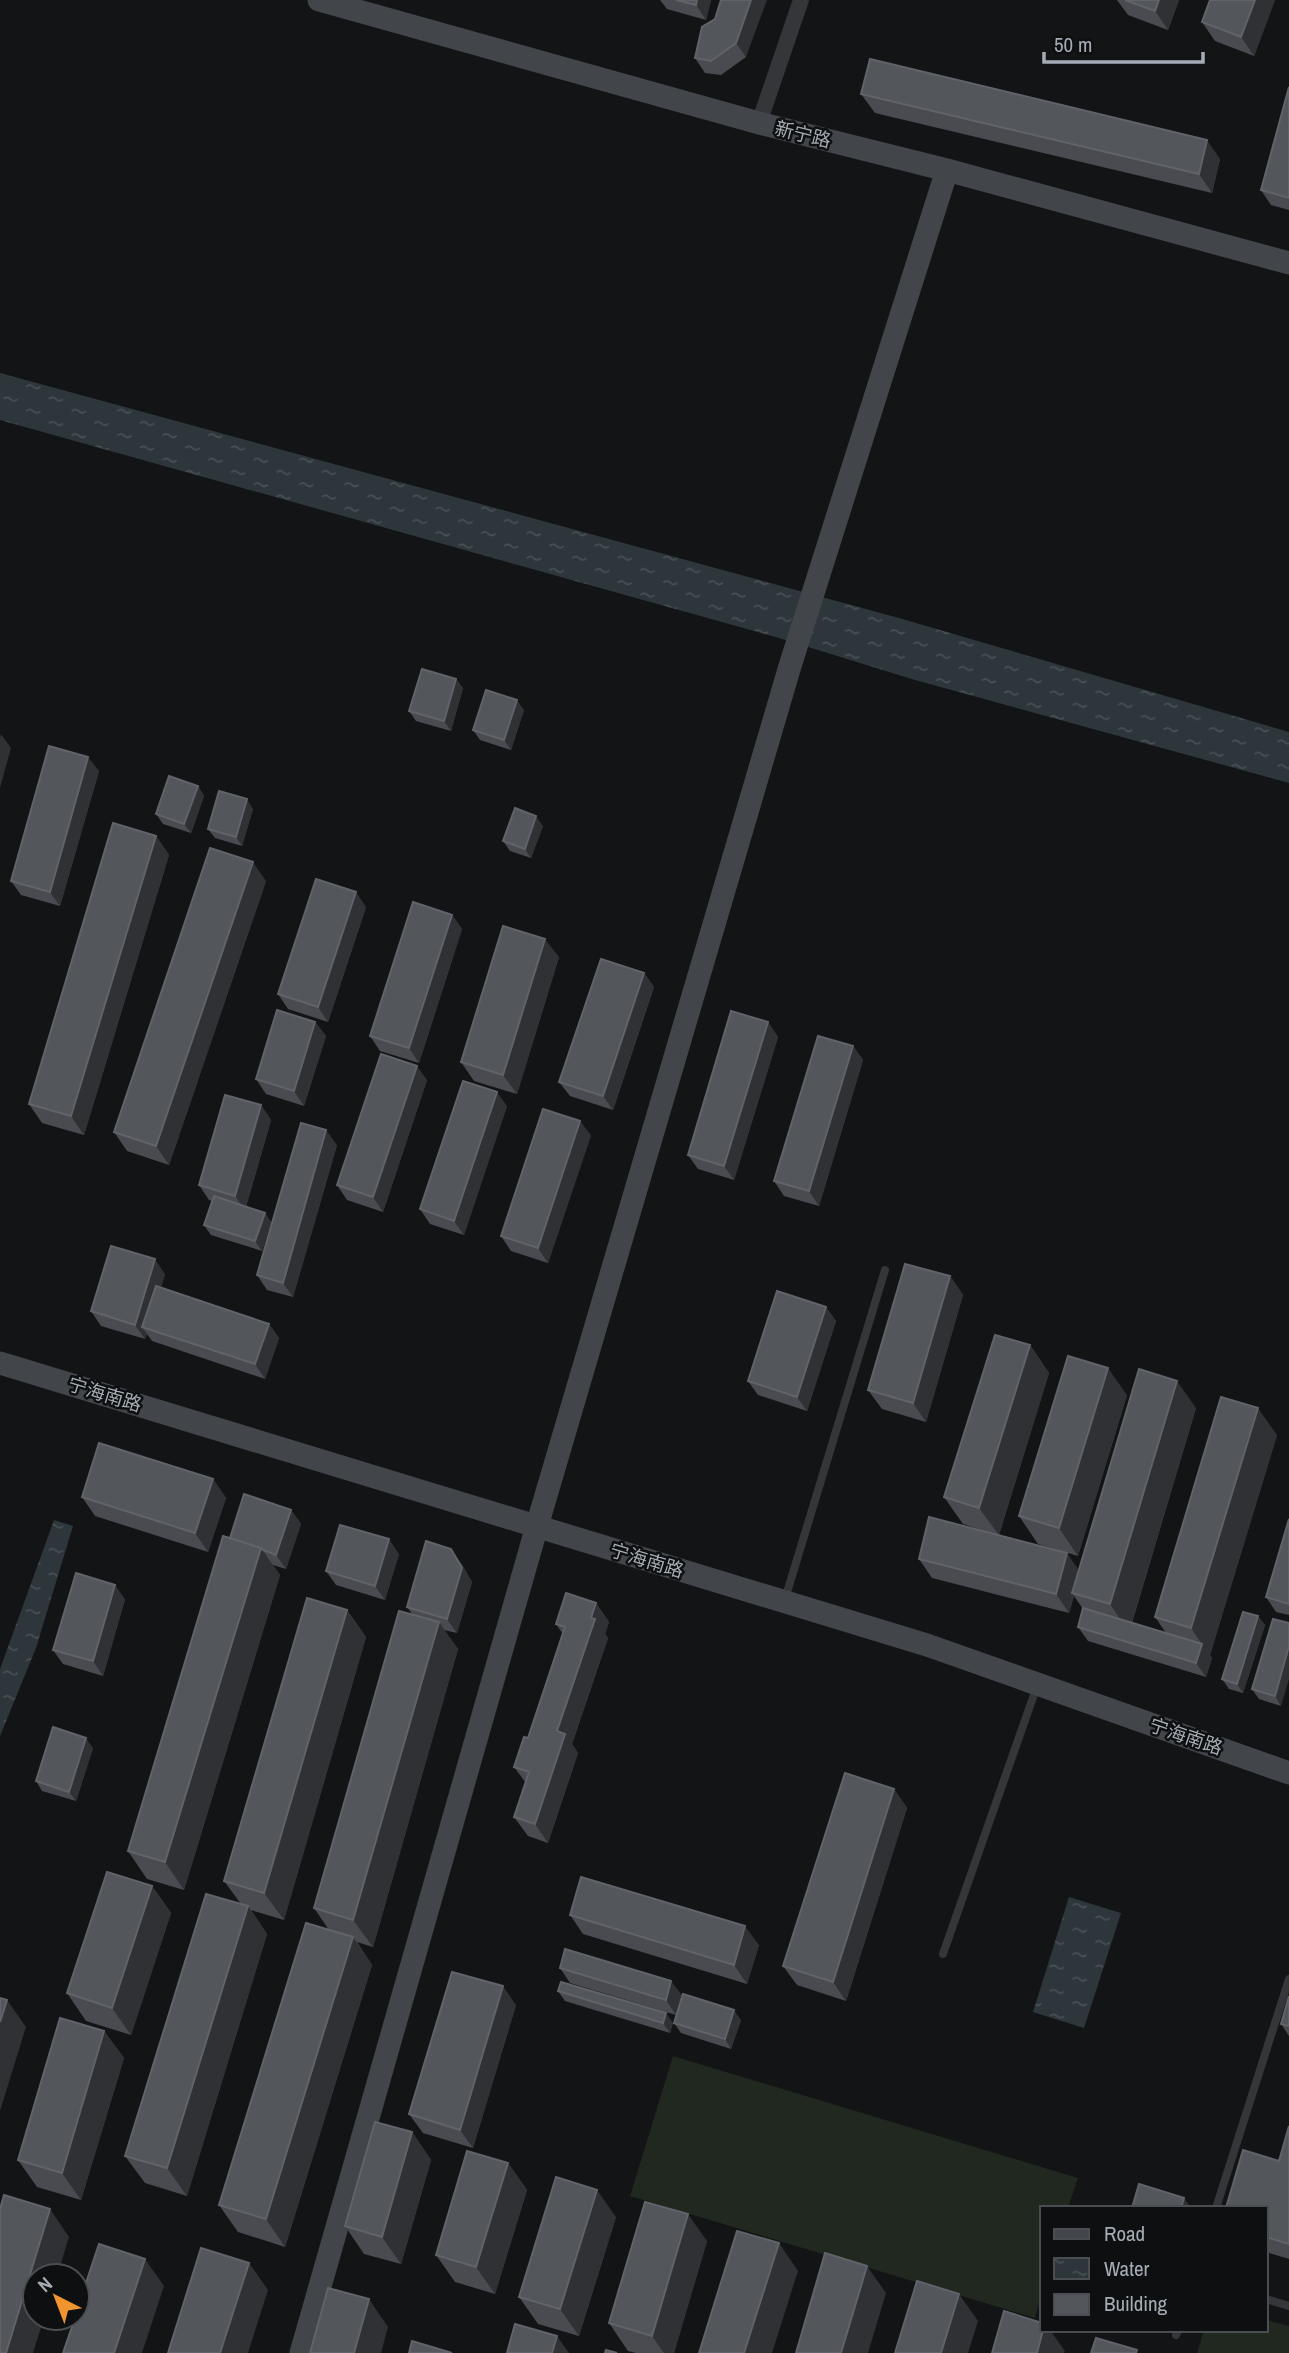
<svg xmlns="http://www.w3.org/2000/svg" width="1289" height="2353" viewBox="0 0 1289 2353" font-family="'Archivo Narrow','Noto Sans SC',sans-serif">
	<style>
		.garden { fill: #202820 }
		.water { fill: url(#water-ripples) }
		.lines { fill: none; stroke-linecap: round; stroke-linejoin: round }
		.lane { stroke: #34363a; stroke-width: 8 }
		.street { stroke: #34363a; stroke-width: 16 }
		.secondary { stroke: #42454a; stroke-width: 23 }
		.wall { fill: #494b50 }
		.shaded-wall { fill: #2f3134 }
		.building { fill: #53565b; stroke: #606369; stroke-width: 2 }
		.labels { text-anchor: middle; dominant-baseline: central; stroke-width: 5; stroke-linejoin: round; paint-order: stroke }
		.street-label { font-size: 19px; fill: #a5acb5; stroke: #0e0f10 }
	</style>
	<defs>
		<pattern id="water-ripples" width="26" height="14" patternUnits="userSpaceOnUse" patternTransform="scale(1.75)"><rect width="26" height="14" fill="#2c363b"/><path d="M2 4q2-2 4 0t4 0M15 11q2-2 4 0t4 0" fill="none" stroke="#485055"/></pattern>
	</defs>
	<rect width="100%" height="100%" fill="#131415"/>
	<!-- garden -->
	<path class="garden" d="M673 2056 1078 2178 1068 2208H1042V2293L1035 2318 630 2196Z
		M1266 2320 1289 2326V2353H1197L1204 2330H1266Z"/>
	<!-- water -->
	<path class="water" d="M0 373 899 618 1289 732V783L915 680 779 638 0 420Z
		M54 1520 73 1526 36 1648 0 1736V1669Z
		M1069 1897 1121 1913 1084 2028 1033 2012Z"/>
	<g class="lines">
		<!-- lane -->
		<path class="lane" d="M785 1599 885 1270
			M943 1954 1037 1686
			M1216 2208 1289 1979
			M1266 2299 1289 2306
			M1176 2335 1178 2330"/>
		<!-- street -->
		<path class="street" d="M759 123 801 0"/>
		<!-- secondary -->
		<path class="secondary" d="M319 0 759 123 947 170 1289 263
			M0 1363 927 1645 1289 1773
			M301 2353 537 1526 790 666 947 170"/>
	</g>
	<!-- wall -->
	<path class="wall" d="M660 0H711L706 20 667 9Z
		M721 0 746 57 721 75 705 73 695 58 715 19Z
		M1117 0H1179L1168 30 1128 15Z
		M1210 0H1275L1254 56 1215 41 1202 22Z
		M1289 87V210L1271 205 1261 190Z
		M861 94 1220 159 1212 193 875 113Z
		M456 679 463 688 451 731 416 721 409 711Z
		M524 710 511 750 480 740 473 730Z
		M99 771 60 906 21 895 11 881Z
		M198 786 204 796 191 833 163 824 156 814Z
		M253 809 242 846 215 838 208 829Z
		M543 826 531 858 510 851 503 841Z
		M156 836 169 855 84 1135 42 1123 29 1104Z
		M266 881 169 1165 127 1151 114 1132Z
		M366 907 328 1022 288 1009 278 994Z
		M452 915 462 929 419 1063 380 1051 370 1036Z
		M559 957 517 1094 474 1081 461 1062Z
		M644 973 654 987 613 1110 570 1096 559 1082Z
		M315 1022 326 1036 304 1106 266 1094 256 1079Z
		M768 1022 778 1037 734 1180 698 1169 688 1155Z
		M853 1046 863 1060 819 1206 784 1196 774 1181Z
		M427 1080 383 1212 347 1200 337 1185Z
		M261 1105 271 1120 246 1207 265 1213 271 1222 262 1251 211 1235 204 1225 212 1201 209 1200 199 1185Z
		M507 1106 464 1235 430 1224 420 1209Z
		M591 1135 548 1263 511 1251 501 1236Z
		M337 1145 293 1297 267 1290 257 1275Z
		M165 1274 161 1287 269 1324 279 1338 265 1379 152 1341 147 1334 145 1339 101 1326 91 1311Z
		M950 1276 963 1295 926 1422 882 1409 868 1390Z
		M826 1307 836 1321 807 1411 758 1395 748 1381Z
		M1030 1345 1049 1373 999 1535 1079 1570 1196 1408 1132 1623 1166 1633 1155 1617 1277 1435 1210 1655 1212 1658 1206 1677 1088 1641 1078 1627 1083 1609 1074 1596 1069 1613 932 1578 919 1559 996 1535 963 1524 944 1497Z
		M1127 1395 1078 1556 1038 1544 1019 1516Z
		M213 1479 226 1498 208 1552 95 1516 82 1497Z
		M291 1510 301 1524 286 1569 273 1565 280 1575 184 1890 147 1879 128 1851 230 1538Z
		M1289 1519V1615L1276 1612 1266 1597Z
		M399 1554 385 1600 336 1585 326 1571Z
		M461 1563 472 1582 457 1633 444 1630 458 1649 373 1947 357 1942 372 1965 285 2247 238 2232 219 2205 329 1930 314 1908 412 1614 407 1607Z
		M125 1599 103 1676 63 1664 53 1650Z
		M596 1603 609 1622 605 1634 608 1638 572 1744 578 1753 548 1843 528 1836 514 1817 526 1783 514 1767 528 1738 563 1634 556 1624Z
		M347 1610 366 1637 284 1920 251 1910 267 1934 187 2196 145 2183 125 2156 241 1904 224 1881Z
		M1258 1616 1265 1625 1243 1693 1229 1689 1222 1679Z
		M1273 1619 1281 1706 1259 1699 1252 1689Z
		M93 1748 76 1801 42 1791 36 1781Z
		M894 1789 907 1808 846 2001 797 1985 783 1966Z
		M152 1886 171 1913 131 2035 86 2021 67 1993Z
		M570 1915 759 1945 747 1984 583 1934Z
		M560 1968 682 1995 676 2015 570 1983Z
		M558 1991 673 2023 670 2033 565 2001Z
		M1289 1996V2036L1281 2024Z
		M516 2005 473 2148 423 2133 409 2114Z
		M741 2020 731 2049 681 2033 674 2023Z
		M104 2031 124 2058 81 2200 37 2187 18 2160Z
		M1289 2126V2259L1266 2252V2208Z
		M412 2132 431 2160 401 2264 364 2254 345 2226Z
		M508 2163 527 2190 495 2294 455 2282 436 2255Z
		M616 2217 579 2336 538 2324 519 2297Z
		M707 2241 674 2353H636L628 2351 609 2323Z"/>
	<!-- shaded-wall -->
	<path class="shaded-wall" d="M697 0H711L706 20 696 5Z
		M751 0H767L746 57 736 43Z
		M1159 0H1179L1168 30 1155 11Z
		M1255 0H1275L1254 56 1241 37Z
		M1207 140 1220 159 1212 193 1199 174Z
		M456 679 463 688 451 731 444 721Z
		M517 700 524 710 511 750 504 740Z
		M1 734 11 748 0 788V738Z
		M88 757 99 771 60 906 50 892Z
		M198 786 204 796 191 833 184 824Z
		M247 799 253 809 242 846 236 837Z
		M536 816 543 826 531 858 525 849Z
		M156 836 169 855 84 1135 71 1116Z
		M253 862 266 881 169 1165 156 1146Z
		M356 892 366 907 328 1022 318 1007Z
		M452 915 462 929 419 1063 409 1048Z
		M545 939 559 957 517 1094 503 1075Z
		M644 973 654 987 613 1110 603 1096Z
		M315 1022 326 1036 304 1106 294 1091Z
		M768 1022 778 1037 734 1180 724 1166Z
		M853 1046 863 1060 819 1206 809 1191Z
		M417 1066 427 1080 383 1212 373 1197Z
		M497 1092 507 1106 464 1235 454 1221Z
		M261 1105 271 1120 245 1210 235 1196Z
		M580 1121 591 1135 548 1263 538 1248Z
		M326 1130 337 1145 293 1297 283 1283Z
		M265 1213 271 1222 262 1251 255 1241Z
		M155 1259 165 1274 148 1329 142 1327 147 1334 145 1339 135 1325Z
		M950 1276 963 1295 926 1422 913 1403Z
		M826 1307 836 1321 807 1411 797 1397Z
		M269 1324 279 1338 265 1379 255 1364Z
		M1030 1345 1049 1373 999 1535 979 1508Z
		M1108 1368 1127 1395 1078 1556 1059 1528Z
		M1177 1381 1196 1408 1129 1632 1110 1604Z
		M1258 1408 1277 1435 1210 1655 1212 1658 1206 1677 1196 1663 1202 1644 1191 1628Z
		M213 1479 226 1498 208 1552 195 1533Z
		M291 1510 301 1524 286 1569 276 1555Z
		M389 1539 399 1554 385 1600 375 1586Z
		M261 1548 280 1575 184 1890 165 1862Z
		M451 1549 461 1563 472 1582 457 1633 447 1619Z
		M1067 1553 1080 1572 1072 1593 1074 1596 1069 1613 1056 1594Z
		M115 1585 125 1599 103 1676 93 1661Z
		M596 1603 609 1622 605 1634 608 1638 572 1744 578 1753 548 1843 535 1824 557 1731Z
		M347 1610 366 1637 284 1920 264 1893Z
		M1258 1616 1265 1625 1243 1693 1237 1684Z
		M439 1622 458 1649 373 1947 353 1920Z
		M1289 1646V1679L1281 1706 1275 1696Z
		M86 1738 93 1748 76 1801 69 1792Z
		M894 1789 907 1808 846 2001 833 1982Z
		M152 1886 171 1913 131 2035 112 2008Z
		M248 1906 267 1934 187 2196 167 2168Z
		M745 1926 759 1945 747 1984 734 1965Z
		M353 1937 372 1965 285 2247 266 2219Z
		M671 1981 682 1995 676 2015 666 2000Z
		M503 1986 516 2005 473 2148 460 2130Z
		M7 2000 26 2027 0 2111V2022Z
		M734 2010 741 2020 731 2049 725 2039Z
		M666 2013 673 2023 670 2033 663 2023Z
		M104 2031 124 2058 81 2200 62 2173Z
		M412 2132 431 2160 401 2264 382 2237Z
		M508 2163 527 2190 495 2294 476 2267Z
		M597 2190 616 2217 579 2336 560 2309Z
		M1184 2198 1191 2208H1181Z
		M50 2209 69 2237 57 2276H35V2318H44L33 2353H6Z
		M688 2214 707 2241 674 2353H664L652 2336Z
		M779 2243 798 2271 772 2353H744Z
		M145 2259 164 2286 142 2353H114Z
		M249 2263 268 2290 248 2353H220Z
		M867 2266 886 2293 868 2353H841Z
		M959 2294 978 2321 968 2353H941Z
		M369 2299 388 2327 381 2353H354Z
		M1043 2330H1050L1065 2351 1064 2353H1037Z
		M557 2336 569 2353H552Z"/>
	<!-- building -->
	<path class="building" d="M676 0H697L696 5Z
		M721 0H751L736 43 711 61 695 58 702 27 715 19Z
		M1125 0H1159L1155 11Z
		M1210 0H1255L1241 37 1202 22Z
		M870 59 1207 140 1199 174 861 94Z
		M1289 87V198L1261 190Z
		M422 669 456 679 444 721 409 711Z
		M486 690 517 700 504 740 473 730Z
		M49 746 88 757 50 892 11 881Z
		M169 776 198 786 184 824 156 814Z
		M219 791 247 799 236 837 208 829Z
		M515 808 536 816 525 849 503 841Z
		M113 823 156 836 71 1116 29 1104Z
		M210 848 253 862 156 1146 114 1132Z
		M316 879 356 892 318 1007 278 994Z
		M413 902 452 915 409 1048 370 1036Z
		M503 926 545 939 503 1075 461 1062Z
		M601 959 644 973 603 1096 559 1082Z
		M277 1010 315 1022 294 1091 256 1079Z
		M731 1011 768 1022 724 1166 688 1155Z
		M818 1036 853 1046 809 1191 774 1181Z
		M381 1054 417 1066 373 1197 337 1185Z
		M463 1081 497 1092 454 1221 420 1209Z
		M225 1095 261 1105 235 1196 199 1185Z
		M543 1109 580 1121 538 1248 501 1236Z
		M301 1123 326 1130 283 1283 257 1275Z
		M214 1196 265 1213 255 1241 204 1225Z
		M111 1246 155 1259 135 1325 91 1311Z
		M905 1264 950 1276 913 1403 868 1390Z
		M156 1286 269 1324 255 1364 142 1327Z
		M777 1291 826 1307 797 1397 748 1381Z
		M995 1335 1030 1345 979 1508 944 1497Z
		M1068 1356 1108 1368 1059 1528 1019 1516Z
		M1139 1369 1177 1381 1110 1604 1072 1593Z
		M1221 1397 1258 1408 1191 1628 1155 1617Z
		M99 1443 213 1479 195 1533 82 1497Z
		M244 1494 291 1510 276 1555 263 1550 261 1548 230 1538Z
		M929 1517 1067 1553 1056 1594 919 1559Z
		M1289 1519V1604L1266 1597Z
		M340 1525 389 1539 375 1586 326 1571Z
		M223 1536 261 1548 165 1862 128 1851Z
		M426 1541 451 1549 462 1568 447 1619 407 1607Z
		M76 1573 115 1585 93 1661 53 1650Z
		M566 1593 596 1603 591 1618 595 1619 557 1731 565 1734 535 1824 514 1817 529 1772 514 1767 524 1737 528 1738 565 1627 556 1624Z
		M307 1598 347 1610 264 1893 224 1881Z
		M1083 1608 1202 1644 1196 1663 1078 1627Z
		M399 1611 439 1622 353 1920 314 1908Z
		M1243 1612 1258 1616 1237 1684 1222 1679Z
		M1273 1619 1289 1623V1646L1275 1696 1252 1689Z
		M53 1727 86 1738 69 1792 36 1781Z
		M845 1773 894 1789 833 1982 783 1966Z
		M107 1872 152 1886 112 2008 67 1993Z
		M581 1877 745 1926 734 1965 570 1915Z
		M206 1894 248 1906 167 2168 125 2156Z
		M306 1923 353 1937 266 2219 219 2205Z
		M565 1949 671 1981 666 2000 560 1968Z
		M452 1972 503 1986 460 2130 409 2114Z
		M561 1982 666 2013 663 2023 558 1991Z
		M683 1994 734 2010 725 2039 674 2023Z
		M1289 1996V2026L1281 2024Z
		M0 1998 7 2000 0 2022Z
		M60 2018 104 2031 62 2173 18 2160Z
		M375 2122 412 2132 382 2237 345 2226Z
		M1289 2126V2244L1266 2237V2208H1226L1243 2150 1279 2161Z
		M467 2151 508 2163 476 2267 436 2255Z
		M556 2177 597 2190 560 2309 519 2297Z
		M1139 2184 1184 2198 1181 2208H1132Z
		M4 2195 50 2209 6 2353H0V2209Z
		M645 2202 688 2214 652 2336 609 2323Z
		M737 2231 779 2243 744 2353H699Z
		M99 2244 145 2259 114 2353H63L75 2318H77V2310Z
		M201 2248 249 2263 220 2353H168Z
		M825 2253 867 2266 841 2353H796Z
		M917 2281 959 2294 941 2353H895Z
		M328 2288 369 2299 354 2353H310Z
		M1004 2311 1042 2323V2330H1043L1037 2353H992Z
		M515 2324 557 2336 552 2353H507Z
		M1096 2338 1137 2350 1136 2353H1091Z
		M412 2341 452 2353H409Z
		M606 2350 617 2353H605Z"/>
	<g class="labels">
		<!-- street labels -->
		<g class="street-label">
			<text transform="translate(803 134) rotate(14)">新宁路</text>
			<text transform="translate(105 1394) rotate(17)">宁海南路</text>
			<text transform="translate(647 1560) rotate(17)">宁海南路</text>
			<text transform="translate(1186 1736) rotate(19)">宁海南路</text>
		</g>
	</g>
	<!-- legend -->
	<rect x="1040" y="2206" width="228" height="126" fill="#0e0f10" stroke="#4a4e52" stroke-width="2"/>
	<rect x="1054" y="2229" width="35" height="10" fill="#42454a" stroke="#4a4e52" stroke-width="2"/>
	<text x="1104" y="2241" font-size="21" fill="#a5acb5">Road</text>
	<rect x="1054" y="2258" width="35" height="21" fill="url(#water-ripples)" stroke="#4a4e52" stroke-width="2"/>
	<text x="1104" y="2276" font-size="21" fill="#a5acb5">Water</text>
	<rect x="1054" y="2294" width="35" height="21" fill="#53565b" stroke="#4a4e52" stroke-width="2"/>
	<text x="1104" y="2311" font-size="21" fill="#a5acb5">Building</text>
	<!-- north arrow -->
	<g transform="translate(56 2297) rotate(318)"><circle r="33" fill="#0e0f10" stroke="#4a4e52" stroke-width="2"/>
	<path d="M0-5L12 26L0 18L-12 26Z" fill="#f09430"/>
	<text y="-10" font-size="19" font-weight="bold" text-anchor="middle" fill="#a5acb5">N</text>
	</g>
	<!-- scale -->
	<path d="M1044 52v10h159v-10" fill="none" stroke="#a5acb5" stroke-width="3.5"/>
	<text x="1054" y="52" font-size="21" fill="#a5acb5" stroke="#0e0f10" stroke-width="5" paint-order="stroke">50 m</text>
</svg>
